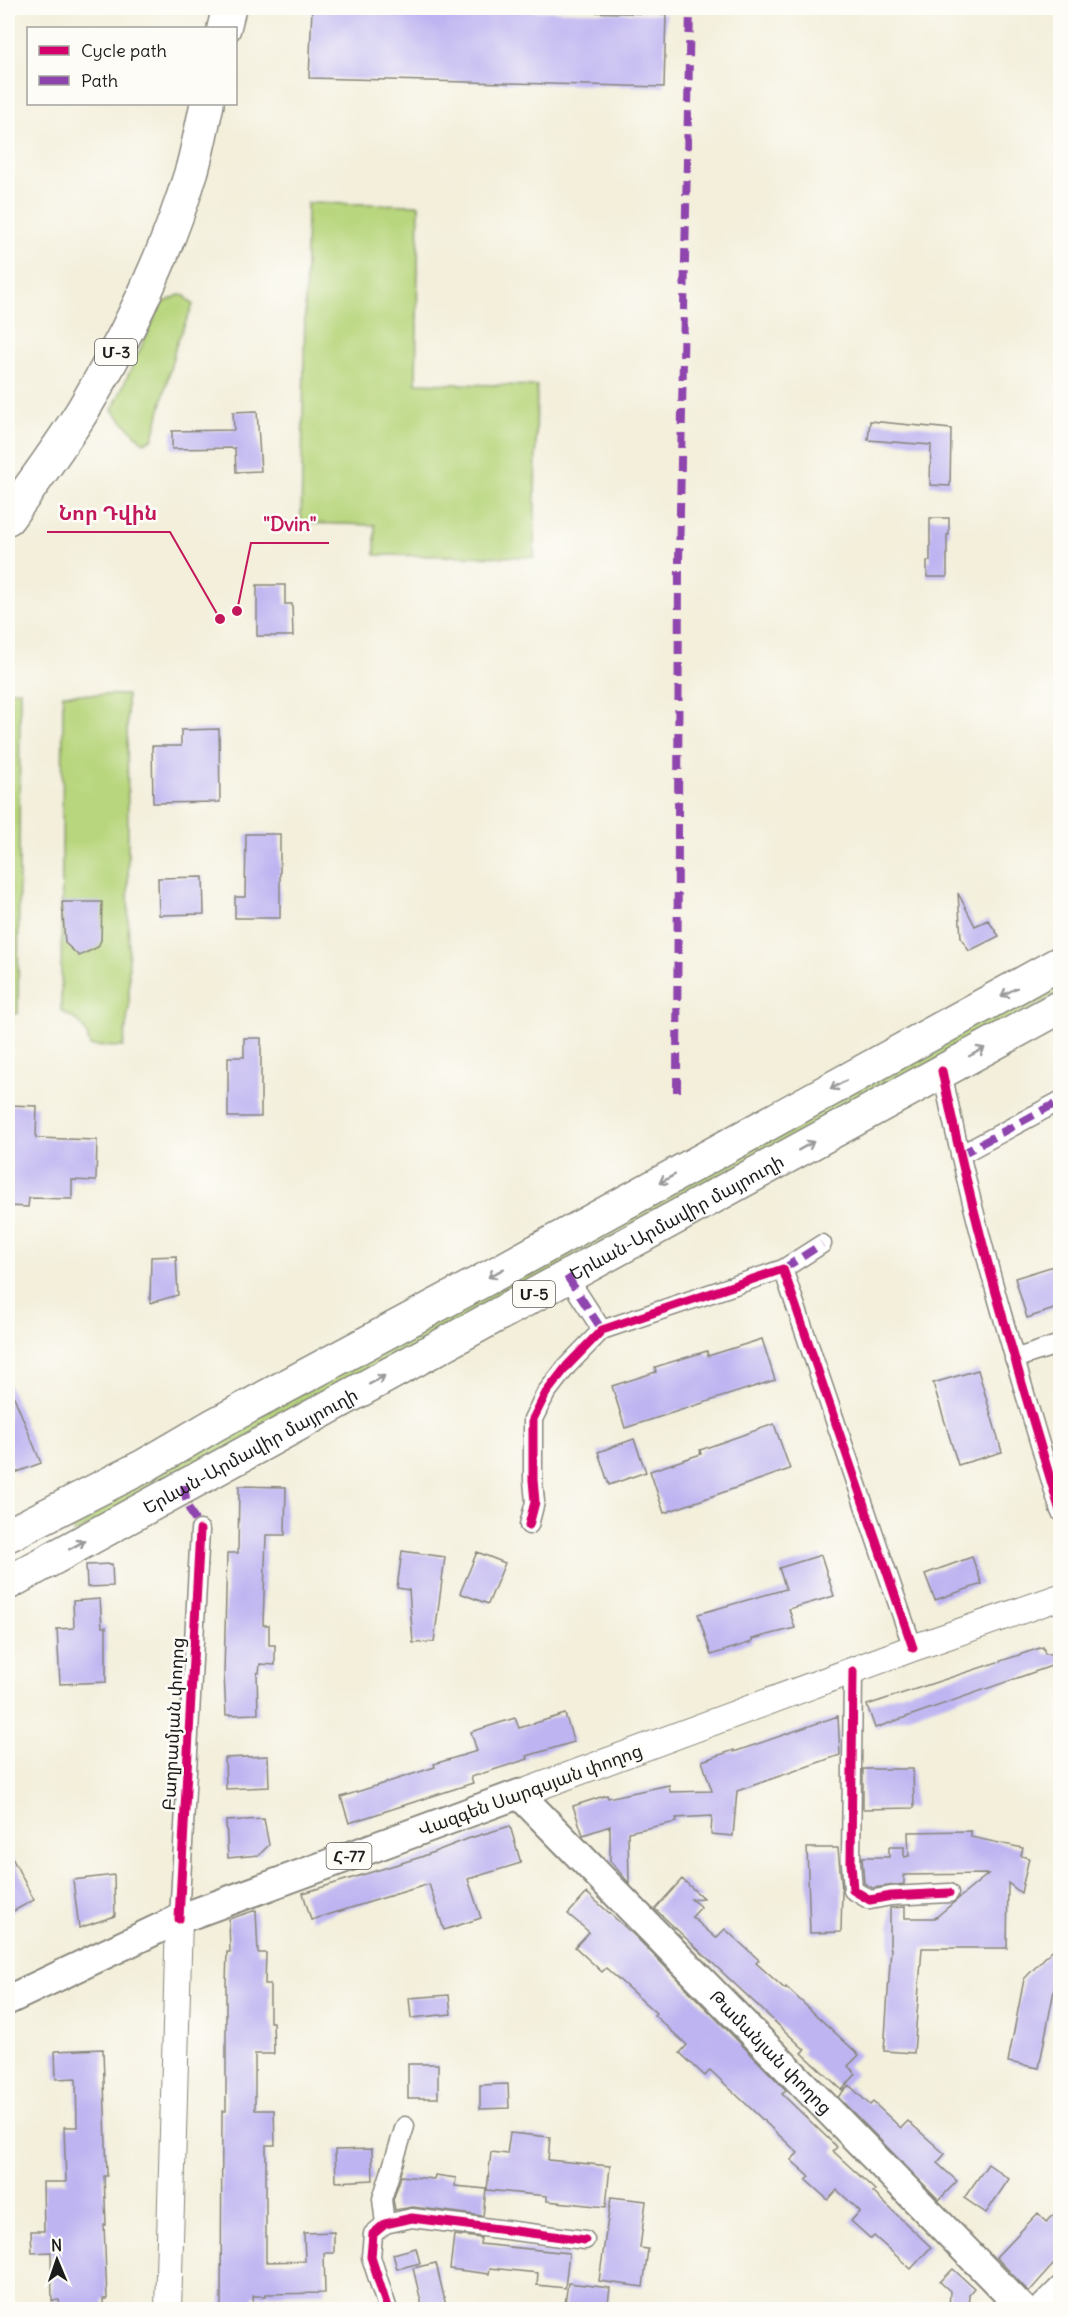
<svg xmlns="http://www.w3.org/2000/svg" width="1068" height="2317" viewBox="0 0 1068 2317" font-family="Delius,'Noto Sans Armenian',sans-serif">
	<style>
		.green { fill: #b8d67d; stroke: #6a794c; stroke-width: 1.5 }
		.building { fill: #beb4f1 }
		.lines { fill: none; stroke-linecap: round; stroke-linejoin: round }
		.street-casing { stroke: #88867c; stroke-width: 21 }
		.secondary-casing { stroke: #88867c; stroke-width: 28 }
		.primary-casing { stroke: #88867c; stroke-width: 32 }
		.highway-casing { stroke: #88867c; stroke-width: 36 }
		.street { stroke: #fff; stroke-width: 18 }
		.secondary { stroke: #fff; stroke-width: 26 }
		.primary { stroke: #fff; stroke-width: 28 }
		.highway { stroke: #fff; stroke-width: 33 }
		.quiet { stroke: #8e44ad; stroke-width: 8; stroke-dasharray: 15 8; stroke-linecap: butt }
		.cycleway-casing { stroke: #fdfcf7; stroke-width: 13 }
		.cycleway { stroke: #d6006c; stroke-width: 9 }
		.oneway { stroke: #999 }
		.labels { text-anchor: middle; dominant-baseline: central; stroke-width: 5; stroke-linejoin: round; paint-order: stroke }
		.shield { fill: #fdfcf7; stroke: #605f5e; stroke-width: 1.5 }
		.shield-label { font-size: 16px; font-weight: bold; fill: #1c1c1c }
		.street-label { font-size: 18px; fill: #1c1c1c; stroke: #fdfcf7 }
		.leader { fill: none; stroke: #c2185b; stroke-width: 2 }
		.callout-dot { fill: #c2185b; stroke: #fdfcf7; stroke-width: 2 }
		.callout-label { font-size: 20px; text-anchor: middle; font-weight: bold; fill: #c2185b; stroke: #fdfcf7; stroke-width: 5; stroke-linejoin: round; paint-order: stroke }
	</style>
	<rect width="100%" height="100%" fill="#fdfcf7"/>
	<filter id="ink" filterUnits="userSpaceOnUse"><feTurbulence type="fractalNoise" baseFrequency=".0167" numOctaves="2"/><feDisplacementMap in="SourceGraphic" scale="12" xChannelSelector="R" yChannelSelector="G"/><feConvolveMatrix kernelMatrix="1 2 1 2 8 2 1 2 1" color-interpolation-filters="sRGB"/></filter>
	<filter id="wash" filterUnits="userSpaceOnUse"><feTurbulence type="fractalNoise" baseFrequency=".008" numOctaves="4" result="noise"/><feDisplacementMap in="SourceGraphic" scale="24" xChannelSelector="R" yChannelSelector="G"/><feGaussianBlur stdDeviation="1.35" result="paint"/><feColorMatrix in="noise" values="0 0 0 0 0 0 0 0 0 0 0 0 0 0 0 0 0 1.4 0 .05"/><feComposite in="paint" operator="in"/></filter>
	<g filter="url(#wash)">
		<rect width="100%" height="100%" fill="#f3efdb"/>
		<!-- green -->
		<path class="green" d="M307 203 419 205 416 383 537 386 534 557 375 555V525L301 523Z
			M179 295 185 296 193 305 176 345 153 438 144 443 112 410 161 304Z
			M20 690 18 1013 8 1016V691Z
			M63 694 127 695 129 1007 123 1047 90 1046C85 1024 80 1022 61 1011Z
			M1060 976V993L74 1534 69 1520Z"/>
		<g id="blocks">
			<!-- building -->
			<path class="building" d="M312 8H502V10L666 14 664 87 309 78Z
				M257 411 261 471 236 472 235 448 172 449V431L234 430 233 412Z
				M870 421 951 429 950 486 930 485 931 445 868 440Z
				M930 518H949V535H947V577H927V561H930Z
				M257 585H285V604H292L293 636H257Z
				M219 729 220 802 153 803 152 746H181V730Z
				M246 834H280V918H235V897H245Z
				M203 877 204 914 159 915 158 878Z
				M958 893 975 926 988 920 999 936 969 951 961 938Z
				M62 902H102L101 940 98 947 79 956 65 943Z
				M244 1038H261V1117H228V1057H244Z
				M8 1105 37 1106 36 1138 97 1140 96 1181 72 1180V1199L29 1198 28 1207 8 1206Z
				M176 1256 178 1295 150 1303 151 1257Z
				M1060 1264V1307L1027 1318 1015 1278Z
				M762 1339 775 1380 625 1428 612 1386 656 1372 655 1367 707 1351 708 1356Z
				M978 1370 1002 1452 958 1465 933 1383Z
				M8 1382 41 1463 15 1473 8 1455Z
				M774 1424 790 1469 664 1513 650 1471 701 1454 700 1450Z
				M634 1439 646 1472 609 1485 598 1452Z
				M239 1486 286 1487 285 1535H266L263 1625H269V1645H275V1665L260 1664 259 1673H257L258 1714 226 1715 224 1673 227 1553H238Z
				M402 1551 445 1557 434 1642 413 1643 409 1590 397 1588Z
				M477 1552 505 1563 488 1604 460 1593Z
				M821 1555 834 1596 789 1609 795 1628 752 1639V1642L711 1655 698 1614 786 1589 779 1568Z
				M972 1557 982 1584 935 1600 925 1574Z
				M112 1564 113 1586 87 1587 86 1565Z
				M100 1599 102 1627H106V1682L60 1684 57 1629 74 1628 73 1601Z
				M1043 1647 1045 1654H1060V1663L875 1728 867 1705Z
				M565 1714 574 1742 527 1756 528 1759 471 1777 473 1783 349 1823 341 1797 435 1767 434 1764 477 1751 471 1732 515 1718 519 1728Z
				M838 1716 840 1755 737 1791 733 1836 711 1834 712 1816 676 1818 677 1822 628 1832 629 1883 610 1861V1826L583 1835 573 1806 607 1795 608 1798 669 1785 670 1792 712 1791 702 1761 734 1750V1752Z
				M268 1756 269 1787 226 1789 225 1758Z
				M863 1769H913L914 1808 863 1809Z
				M264 1819 269 1845 259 1855 228 1858 226 1821Z
				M510 1826 521 1863 468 1879 481 1918 444 1930 429 1884 311 1920 303 1893 421 1857 470 1838Z
				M971 1831V1837L1023 1848 1021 1856 1029 1858 1021 1893 1008 1883 1007 1948H922L914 2053 884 2051 891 1948H890V1908L905 1907V1918H935L988 1874 904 1875V1884L872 1888 864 1883 862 1857H889V1847H904V1857L909 1856 908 1832Z
				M807 1848H838L842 1890 841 1932 810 1933Z
				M8 1850 34 1900 8 1914Z
				M114 1875 115 1916 79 1928 73 1880Z
				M682 1879 703 1898 691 1899 701 1907 692 1917 716 1938 725 1929 759 1960 756 1963 785 1989 786 1987 859 2055 848 2066 856 2074 842 2090 802 2053 805 2050 655 1909Z
				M587 1893 635 1936 786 2090 782 2094 837 2147 833 2151 875 2190 873 2192 895 2213 931 2247 911 2269 874 2236 871 2239 851 2221 860 2211 837 2190 828 2200 806 2180 810 2177 791 2160 798 2153 710 2070 705 2076 680 2053 687 2045 654 2015 656 2013 606 1968 602 1972 575 1947 589 1932 568 1914Z
				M256 1910 258 1953H266L265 1984H270V2022H273L274 2054H255V2110H274L275 2145H266V2262L305 2261 304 2233 334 2232V2253H324L325 2293 266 2294V2296H253L254 2310H221L222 2111H226V1984L227 1952H230L229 1919Z
				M1060 1942V1984L1056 1980 1039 2068 1008 2062 1024 1979Z
				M449 1995 451 2014 411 2018 409 1998Z
				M103 2049 107 2176H104L106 2225H104L107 2299H103V2310H60L59 2300 52 2301 51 2252 32 2253 31 2231H44L43 2182H66L64 2127H77L76 2078 56 2079 55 2051Z
				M408 2064H438V2098H408Z
				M508 2084 509 2108 480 2109V2085Z
				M849 2085 870 2105 873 2102 901 2128 908 2121 945 2154 937 2163 957 2181 939 2200 838 2097Z
				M510 2133 550 2137 548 2160 610 2166 606 2207 547 2201V2196L487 2190 491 2152 507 2154Z
				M372 2149 373 2180 336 2182 335 2150Z
				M988 2164 1009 2179 986 2213 964 2198Z
				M435 2175 456 2178 455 2186 486 2189 483 2216 413 2207 395 2210 393 2200 401 2176 434 2179Z
				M611 2197 646 2201 640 2248 648 2249 643 2287 599 2281Z
				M1060 2208V2257L1029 2292 996 2257 1038 2213 1047 2222Z
				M454 2235 481 2238 480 2244 569 2253 565 2288 537 2285 538 2273 490 2268 489 2274 450 2269Z
				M416 2248 420 2263 397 2269 393 2254Z
				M436 2263 447 2310H423L413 2268Z
				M953 2269 974 2288 969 2294 968 2310H949L950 2291 940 2282Z
				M568 2283 610 2288 607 2310H564Z"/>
		</g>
	</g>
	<g filter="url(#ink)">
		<use href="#blocks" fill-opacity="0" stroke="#88867c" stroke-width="1.5"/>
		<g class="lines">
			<defs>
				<path id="street" d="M942 1071C972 1220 1016 1365 1060 1511
					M960 1155 1060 1101
					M783 1269 822 1244
					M567 1276 602 1330
					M1014 1359 1060 1344
					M529 1525 535 1502 533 1480V1419L546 1393 567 1366 602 1330 783 1269 913 1648
					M853 1671 851 1863 853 1890 870 1900 891 1896 949 1893
					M179 1919 200 1530
					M385 2224 382 2199 405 2126
					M388 2310 371 2257 373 2234 385 2224 412 2218 585 2240
					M1035 2310 1060 2285"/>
				<path id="secondary" d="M519 1794 913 1648 1060 1597
					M168 2310 179 1919"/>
				<g id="primary">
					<path id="s1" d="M8 2000 179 1919 519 1794 1024 2310"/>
				</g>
				<g id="highway">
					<path d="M224 28 229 8"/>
					<path d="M8 518C33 483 60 447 83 410 128 335 166 254 192 170 198 148 202 126 207 104"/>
					<path d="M8 1535 144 1466 214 1425 497 1273 1060 963"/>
					<path id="s2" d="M8 1583 1060 1007"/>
				</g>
			</defs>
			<!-- street casing -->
			<use href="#street" class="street-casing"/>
			<!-- secondary casing -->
			<use href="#secondary" class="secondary-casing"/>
			<!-- primary casing -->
			<use href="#primary" class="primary-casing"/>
			<!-- highway casing -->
			<use href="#highway" class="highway-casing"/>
			<!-- street -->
			<use href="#street" class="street"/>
			<!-- secondary -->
			<use href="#secondary" class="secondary"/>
			<!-- primary -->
			<use href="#primary" class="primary"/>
			<!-- highway -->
			<use href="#highway" class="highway"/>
			<!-- quiet -->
			<path class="quiet" d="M677 1092 679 562 690 8
				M960 1155 1060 1101
				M783 1269 822 1244
				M567 1276 602 1330
				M184 1485 187 1505 200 1530"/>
			<defs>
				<path id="cycleway" d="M942 1071C972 1220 1016 1365 1060 1511
					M529 1525 535 1502 533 1480V1419L546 1393 567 1366 602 1330 783 1269 913 1648
					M853 1671 851 1863 853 1890 870 1900 891 1896 949 1893
					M179 1919 200 1530
					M388 2310 371 2257 373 2234 385 2224 412 2218 585 2240"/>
			</defs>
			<!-- cycleway casing -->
			<use href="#cycleway" class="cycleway-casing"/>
			<!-- cycleway -->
			<use href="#cycleway" class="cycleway"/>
		</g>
		<!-- one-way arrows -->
		<defs><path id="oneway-shaft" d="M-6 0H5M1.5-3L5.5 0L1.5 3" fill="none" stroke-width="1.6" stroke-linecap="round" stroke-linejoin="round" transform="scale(1.5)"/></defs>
		<g class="oneway">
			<use href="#oneway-shaft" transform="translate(1009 992) rotate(152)"/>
			<use href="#oneway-shaft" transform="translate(977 1052) rotate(-28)"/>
			<use href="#oneway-shaft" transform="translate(838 1085) rotate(151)"/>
			<use href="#oneway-shaft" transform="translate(806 1146) rotate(-29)"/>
			<use href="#oneway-shaft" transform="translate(667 1179) rotate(151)"/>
			<use href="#oneway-shaft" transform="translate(496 1273) rotate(151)"/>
			<use href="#oneway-shaft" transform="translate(377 1380) rotate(-29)"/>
			<use href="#oneway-shaft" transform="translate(77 1545) rotate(-29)"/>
		</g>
	</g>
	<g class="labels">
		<!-- shield labels -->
		<g class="shield">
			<rect x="95" y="339" width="42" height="26" rx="4.5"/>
			<rect x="513" y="1281" width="42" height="26" rx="4.5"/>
			<rect x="326.5" y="1843" width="45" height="26" rx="4.5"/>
		</g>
		<g class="shield-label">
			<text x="116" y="352">Մ-3</text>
			<text x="534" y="1294">Մ-5</text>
			<text x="349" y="1856">Հ-77</text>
		</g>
		<!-- street labels -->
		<g class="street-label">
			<text stroke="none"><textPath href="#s2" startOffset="762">Երևան-Արմավիր մայրուղի</textPath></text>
			<text stroke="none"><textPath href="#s2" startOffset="276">Երևան-Արմավիր մայրուղի</textPath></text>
			<text transform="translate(173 1724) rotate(-87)">Բաղրամյան փողոց</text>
			<text transform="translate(530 1790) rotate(-20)">Վազգեն Սարգսյան փողոց</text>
			<text stroke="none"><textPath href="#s1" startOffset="912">Թամանյան փողոց</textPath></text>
		</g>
	</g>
	<!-- callouts -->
	<path class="leader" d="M220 619L170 532H47M237 611L251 543H329"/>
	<g class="callout-dot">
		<circle cx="220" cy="619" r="6"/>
		<circle cx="237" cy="611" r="6"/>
	</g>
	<g class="callout-label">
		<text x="108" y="520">Նոր Դվին</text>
		<text x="290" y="531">"Dvin"</text>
	</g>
	<!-- margin -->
	<rect width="1068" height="2317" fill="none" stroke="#fdfcf7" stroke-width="30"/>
	<!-- legend -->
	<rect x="27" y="27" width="210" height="78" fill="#fdfcf7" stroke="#a3a29f" stroke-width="1.5"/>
	<rect x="39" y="46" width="30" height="9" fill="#d6006c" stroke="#a3a29f" stroke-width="1.5"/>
	<text x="81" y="57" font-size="18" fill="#1c1c1c">Cycle path</text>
	<rect x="39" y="76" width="30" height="9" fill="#8e44ad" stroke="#a3a29f" stroke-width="1.5"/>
	<text x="81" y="87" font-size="18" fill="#1c1c1c">Path</text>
	<!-- north arrow -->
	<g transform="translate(57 2260) rotate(358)" stroke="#fdfcf7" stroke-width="4.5" paint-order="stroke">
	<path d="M0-4.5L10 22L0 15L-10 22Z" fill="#1c1c1c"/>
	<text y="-9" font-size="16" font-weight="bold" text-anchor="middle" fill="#1c1c1c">N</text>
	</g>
</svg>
